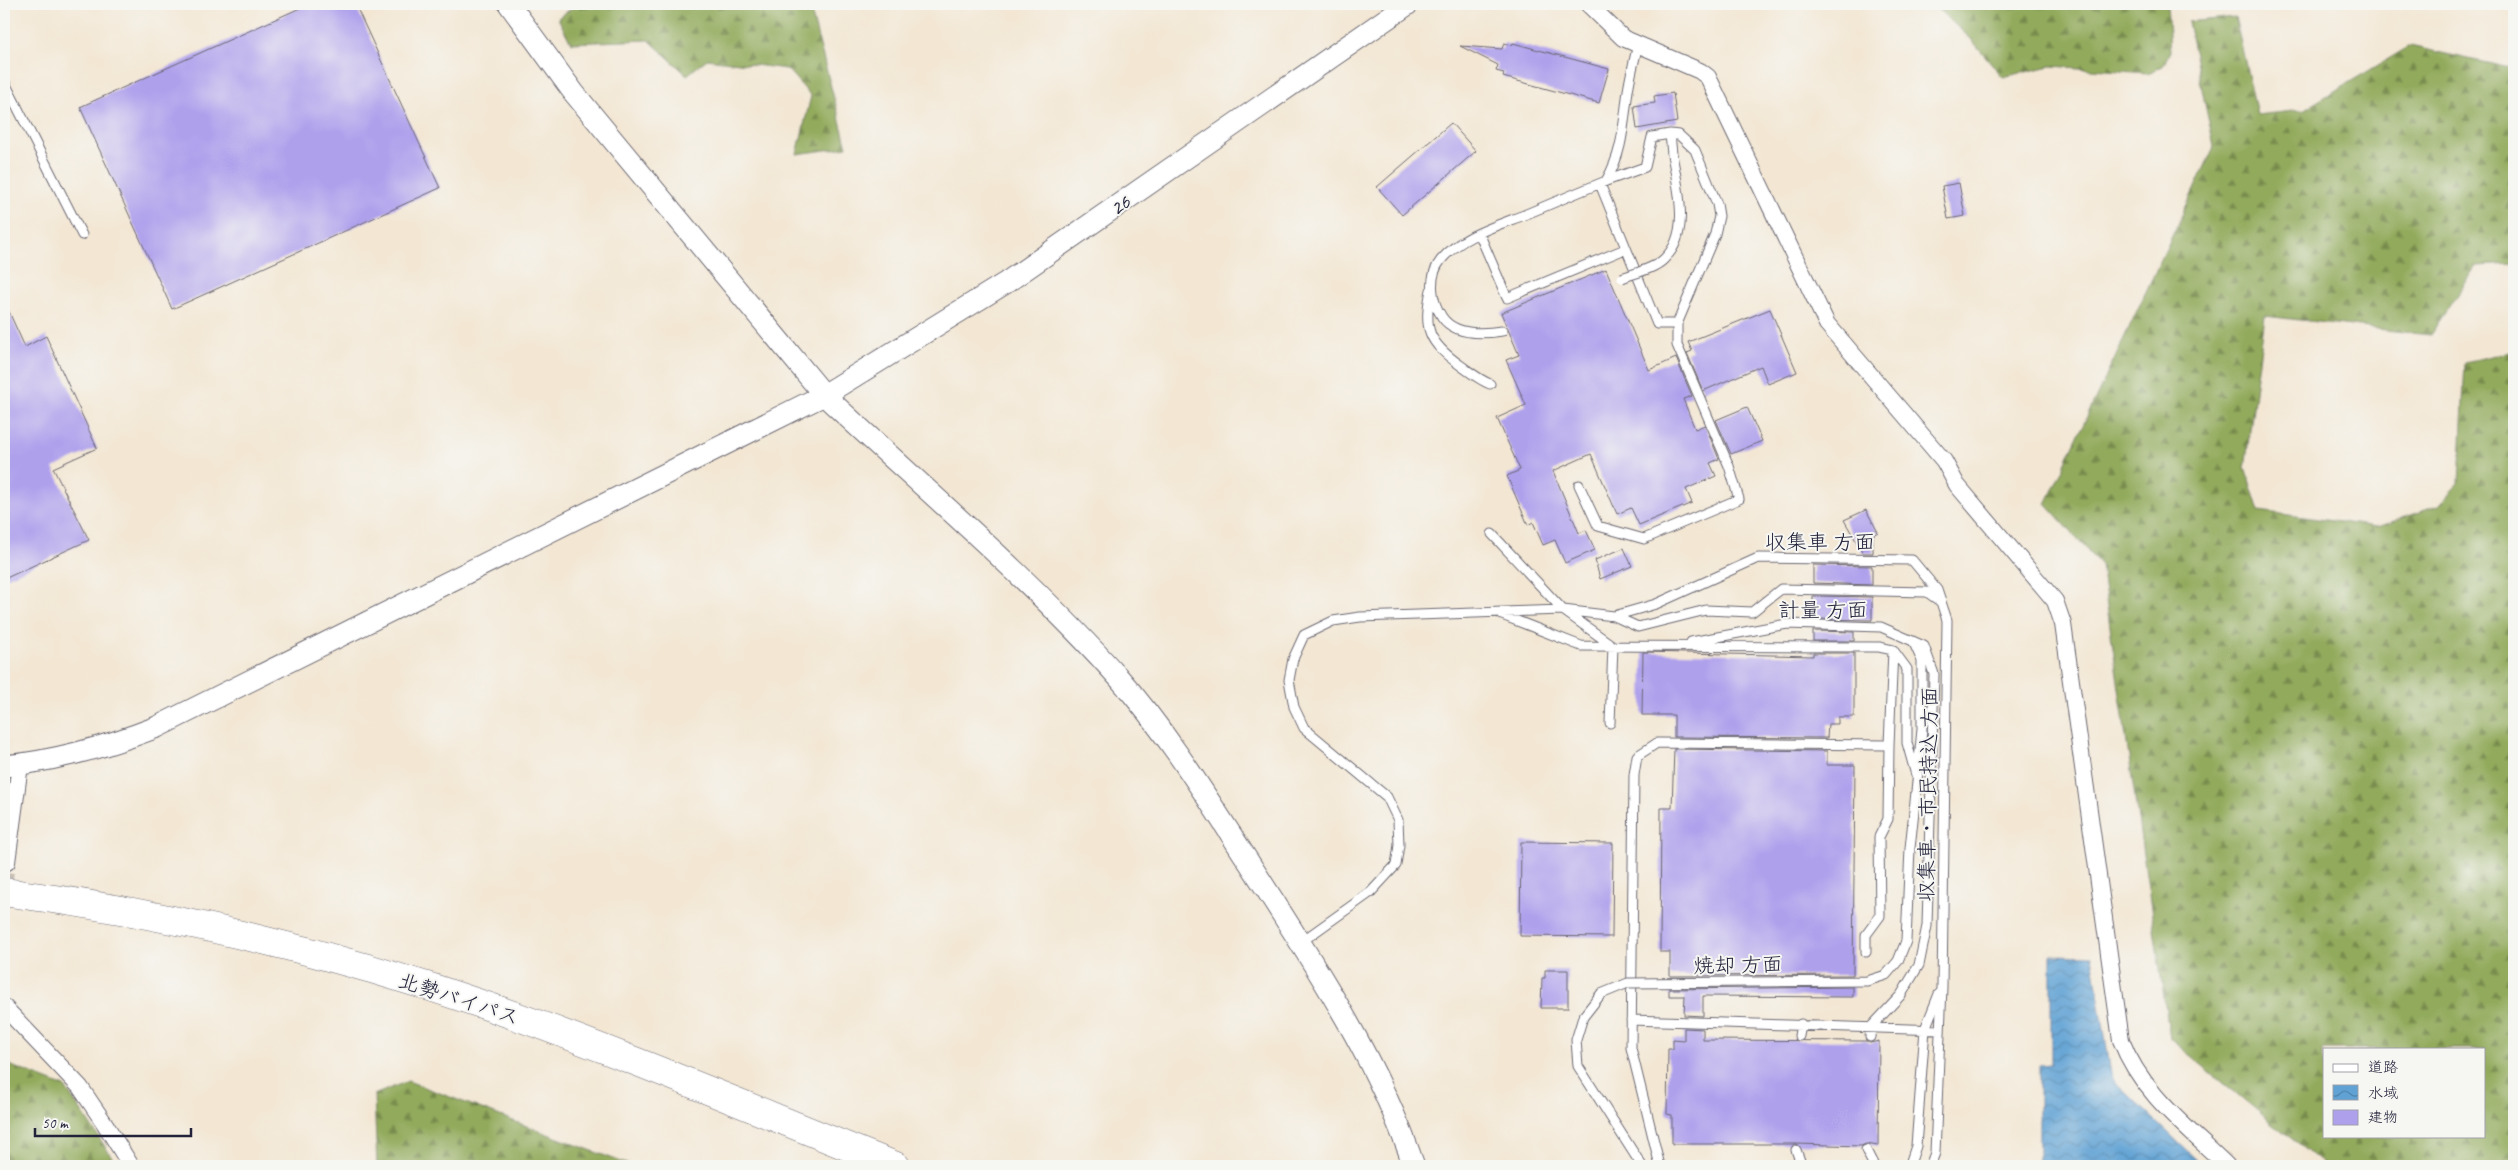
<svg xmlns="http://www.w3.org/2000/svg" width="2518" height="1170" viewBox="0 0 2518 1170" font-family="Caveat,'Klee One',sans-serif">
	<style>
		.forest { fill: url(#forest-firs); stroke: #5a664c; fill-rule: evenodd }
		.water { fill: url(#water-waves); stroke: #416288 }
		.building { fill: #afa0ec }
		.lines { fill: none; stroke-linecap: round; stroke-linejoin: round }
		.minor-tunnel { stroke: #c9c0b5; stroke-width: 16; stroke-dasharray: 16 8; stroke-linecap: butt }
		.service-casing { stroke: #6b6771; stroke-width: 11 }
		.minor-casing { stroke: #6b6771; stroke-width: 18 }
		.tertiary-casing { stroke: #6b6771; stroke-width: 23 }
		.trunk-casing { stroke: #6b6771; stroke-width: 29 }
		.service { stroke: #fff; stroke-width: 9 }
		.minor { stroke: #fff; stroke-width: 16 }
		.tertiary { stroke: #fff; stroke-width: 21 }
		.trunk { stroke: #fff; stroke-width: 28 }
		.service-bridge-casing { stroke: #6b6771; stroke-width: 11; stroke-linecap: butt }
		.service-bridge { stroke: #fff; stroke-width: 9 }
		.labels { text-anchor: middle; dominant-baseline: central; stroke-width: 4; stroke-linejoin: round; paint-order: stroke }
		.street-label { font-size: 21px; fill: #22223b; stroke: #f6f6f2 }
	</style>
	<defs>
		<pattern id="forest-firs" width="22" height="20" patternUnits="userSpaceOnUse" patternTransform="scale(1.25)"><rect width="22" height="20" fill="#92aa5c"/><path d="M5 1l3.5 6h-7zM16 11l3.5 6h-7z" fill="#778a4d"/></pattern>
		<pattern id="water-waves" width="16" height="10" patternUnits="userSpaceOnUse" patternTransform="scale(1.25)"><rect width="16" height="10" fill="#60a2d4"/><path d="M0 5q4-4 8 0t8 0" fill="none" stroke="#4f84ad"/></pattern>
	</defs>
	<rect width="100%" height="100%" fill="#f6f6f2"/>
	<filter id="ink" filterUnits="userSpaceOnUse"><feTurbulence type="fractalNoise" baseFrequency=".02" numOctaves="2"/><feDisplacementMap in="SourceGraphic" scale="10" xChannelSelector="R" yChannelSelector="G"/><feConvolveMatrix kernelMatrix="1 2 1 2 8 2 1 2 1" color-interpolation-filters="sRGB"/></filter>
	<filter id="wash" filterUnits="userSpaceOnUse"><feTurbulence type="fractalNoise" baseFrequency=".0096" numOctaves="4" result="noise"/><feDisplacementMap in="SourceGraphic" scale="20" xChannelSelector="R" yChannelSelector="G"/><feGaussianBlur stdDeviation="1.12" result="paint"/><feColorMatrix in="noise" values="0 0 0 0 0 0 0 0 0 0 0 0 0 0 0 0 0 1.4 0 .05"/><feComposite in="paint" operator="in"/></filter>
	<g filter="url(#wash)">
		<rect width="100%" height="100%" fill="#f3e7d4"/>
		<!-- forest -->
		<path class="forest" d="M578 4H809L847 147 797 154 811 96 787 69 707 59 687 75 649 40 571 43 558 18Z
			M1932 4H2167L2170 51 2163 66 2148 73 2051 66 2003 77 1970 38Z
			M2235 17 2257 115 2303 110 2410 46 2514 69V264L2476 266 2430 335 2265 316 2245 468 2259 511 2377 527 2437 506 2459 483 2465 362 2514 351V1166H2325L2170 1039 2101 565 2046 504 2214 147 2188 22ZM2324 1049H2484V1136H2324Z
			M4 1063 65 1087 118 1166H4Z
			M408 1081 632 1166H377L374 1095Z"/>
		<!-- water -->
		<path class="water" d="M2051 955 2092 956 2112 1079 2203 1166H2039V1065L2051 1064Z"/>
		<g id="blocks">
			<!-- building -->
			<path class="building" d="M309 4H355L440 188 172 309 80 107Z
				M1504 43 1512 45 1513 43 1609 69 1599 103 1503 77 1504 73 1496 71 1498 65 1460 46 1502 49Z
				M1673 93 1677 122 1637 129 1634 106 1655 103 1654 96Z
				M1451 123 1476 151 1402 215 1377 187Z
				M1959 183 1965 216 1948 219 1942 186Z
				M1606 269 1649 370 1676 358 1692 396 1683 399 1695 429 1705 425 1719 459 1710 463 1716 476 1686 489 1692 503 1639 525 1631 508 1617 514 1591 454 1553 471 1579 533 1586 530 1595 550 1565 563 1555 540 1543 545 1533 522 1528 525 1507 476 1520 470 1497 418 1526 405 1506 360 1519 355 1501 313Z
				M4 301 25 347 46 336 97 448 53 468 89 540 4 579Z
				M1770 309 1797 372 1768 384 1761 366 1703 391 1687 353 1692 351 1688 342Z
				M1747 407 1762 441 1731 454 1716 420Z
				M1866 510 1878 532 1873 535V553H1863L1844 520Z
				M1624 548 1632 566 1600 579 1595 560Z
				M1813 565 1872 566V585L1813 583Z
				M1813 596 1872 597V620L1813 619Z
				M1813 631 1854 632V641H1813Z
				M1643 652 1813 656V653H1854V717H1838V724H1828L1827 738 1674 737V715H1642Z
				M1674 749 1827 751V765H1855L1853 975 1670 976V952H1660L1661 808H1672Z
				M1521 842 1613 843 1612 937 1520 936Z
				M1545 970H1568V1008H1541L1542 978H1545Z
				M1853 987V997L1703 996V1016L1684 1015 1685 996H1669V989Z
				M1684 1028 1703 1029V1040L1866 1041 1870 1043 1879 1041 1878 1146 1866 1144 1861 1146 1797 1144H1672V1115L1667 1114 1668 1049H1673V1039L1684 1040Z"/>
		</g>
	</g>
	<g filter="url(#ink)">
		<use href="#blocks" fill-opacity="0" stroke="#6b6771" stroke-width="1"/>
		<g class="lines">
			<!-- minor-tunnel -->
			<path class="minor-tunnel" d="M4 888 7 862"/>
			<defs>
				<path id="service" d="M4 81 82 235
					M1606 181 1645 167 1652 137 1670 134 1672 154
					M1600 184 1657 324H1677
					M1479 233 1507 298 1625 249
					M1431 290C1423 329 1428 342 1460 365 1470 372 1478 379 1490 384
					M1502 331C1483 334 1455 336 1442 317 1431 301 1428 276 1441 260 1461 236 1496 226 1524 215 1551 204 1578 192 1606 181 1622 153 1623 130 1627 98 1629 80 1634 62 1638 44
					M1579 485 1598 526 1644 539 1739 499 1729 466 1677 345V324L1715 234 1719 216 1717 204 1695 150 1679 135 1670 134
					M1492 534 1563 610 1613 646 1610 723
					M1502 615 1581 646 1879 647 1893 650 1889 745 1657 743 1637 756 1634 775 1631 1048 1660 1166
					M1614 616 1638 627 1706 610 1752 612 1781 589 1927 592 1941 602
					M1913 641 1922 661V729L1916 792
					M1691 642 1787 624 1881 627 1924 646 1934 674 1927 926 1919 965 1901 995 1871 1027 1870 1037
					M1893 650 1907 669V743L1916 775
					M1301 942 1371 892 1396 865 1399 845 1398 820 1387 797 1304 728 1294 707 1289 680 1293 659 1304 635 1333 621 1360 617 1563 610 1614 616 1656 604 1758 558 1912 560 1937 590 1947 620 1942 987 1935 1153 1930 1166
					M1866 952V935L1880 916 1879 837 1888 819 1889 745
					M1631 1020 1940 1030
					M1799 1036 1801 1024
					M1796 1150 1802 1166
					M1866 1150 1874 1166
					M1907 1166 1910 1164 1916 1146 1925 1029 1939 994"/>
				<path id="minor" d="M1588 4 1623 38 1700 71 1708 77 1827 324 1944 461 1957 485 2055 601 2063 624 2121 1040C2141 1093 2188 1128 2227 1166
					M7 862 20 765
					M4 1007 80 1087 105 1124 131 1166"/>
				<path id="tertiary" d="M509 4 574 93 824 395 1007 282 1408 4
					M4 766C56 761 108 746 157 727L824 395C923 488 1029 577 1119 678 1169 735 1209 801 1250 864 1311 959 1377 1058 1414 1166"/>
				<path id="trunk" d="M4 892C169 913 335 953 493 1008 629 1056 762 1113 896 1166"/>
			</defs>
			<!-- service casing -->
			<use href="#service" class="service-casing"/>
			<!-- minor casing -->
			<use href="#minor" class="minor-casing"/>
			<!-- tertiary casing -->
			<use href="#tertiary" class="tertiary-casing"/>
			<!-- trunk casing -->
			<use href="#trunk" class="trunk-casing"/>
			<!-- service -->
			<use href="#service" class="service"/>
			<!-- minor -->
			<use href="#minor" class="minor"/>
			<!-- tertiary -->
			<use href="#tertiary" class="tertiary"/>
			<!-- trunk -->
			<use href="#trunk" class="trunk"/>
			<defs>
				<path id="service-bridge" d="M1622 278C1635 273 1654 269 1664 259 1692 233 1677 186 1672 154
					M1642 1166 1578 1066 1576 1040 1583 1017 1601 994 1628 983 1867 981 1886 975 1898 961 1906 941 1910 848 1916 792"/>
			</defs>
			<!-- service-bridge casing -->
			<use href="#service-bridge" class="service-bridge-casing"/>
			<!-- service-bridge -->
			<use href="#service-bridge" class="service-bridge"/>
		</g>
	</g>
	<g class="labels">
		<!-- street labels -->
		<g class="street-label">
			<text transform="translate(1120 205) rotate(-35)">26</text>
			<text x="1820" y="542">収集車 方面</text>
			<text x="1823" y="610">計量 方面</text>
			<text transform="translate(1928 794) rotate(-89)">収集車・市民持込 方面</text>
			<text transform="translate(1738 965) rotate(-1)">焼却 方面</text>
			<text transform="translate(459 999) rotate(18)">北勢バイパス</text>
		</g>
	</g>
	<!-- margin -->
	<rect width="2518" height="1170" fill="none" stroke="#f6f6f2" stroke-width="20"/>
	<!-- legend -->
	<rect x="2323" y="1048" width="162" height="90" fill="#f6f6f2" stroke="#a1a1a9"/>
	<rect x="2333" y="1064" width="25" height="8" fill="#ffffff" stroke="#a1a1a9"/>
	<text x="2368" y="1072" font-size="15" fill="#22223b">道路</text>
	<rect x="2333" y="1085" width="25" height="15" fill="url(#water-waves)" stroke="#a1a1a9"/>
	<text x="2368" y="1098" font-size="15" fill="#22223b">水域</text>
	<rect x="2333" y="1110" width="25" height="15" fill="#afa0ec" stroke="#a1a1a9"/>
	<text x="2368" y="1122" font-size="15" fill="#22223b">建物</text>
	<!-- scale -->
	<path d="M35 1128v8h156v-8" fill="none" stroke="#22223b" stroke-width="2.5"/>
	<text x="42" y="1128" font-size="15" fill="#22223b" stroke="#f6f6f2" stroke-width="4" paint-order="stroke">50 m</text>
</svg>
